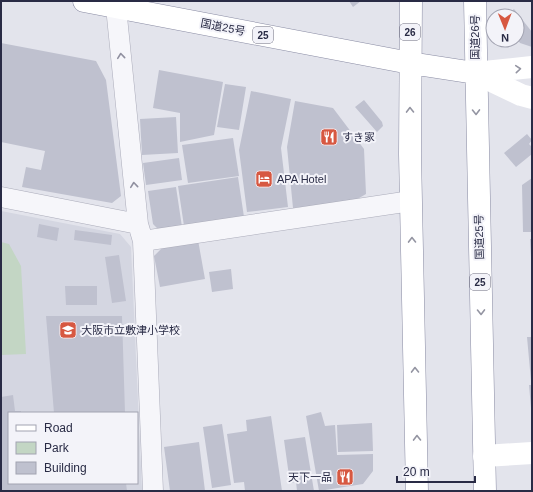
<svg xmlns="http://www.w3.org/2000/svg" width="533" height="492" viewBox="0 0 533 492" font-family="Helvetica,'Noto Sans JP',sans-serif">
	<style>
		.built { fill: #d4d6e1; fill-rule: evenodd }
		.green { fill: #c3d6c4 }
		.building { fill: #bfc1cf }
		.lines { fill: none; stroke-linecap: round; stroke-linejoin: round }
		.street-casing { stroke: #abacba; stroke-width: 21 }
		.highway-casing { stroke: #898ba3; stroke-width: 23 }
		.street { stroke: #f6f6fa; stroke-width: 20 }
		.secondary { stroke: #fff; stroke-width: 22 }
		.highway { stroke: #fff; stroke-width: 22 }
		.oneway { stroke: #9090a0 }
		.oneway2 { stroke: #9495a2 }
		.labels { text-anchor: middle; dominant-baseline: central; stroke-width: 4; stroke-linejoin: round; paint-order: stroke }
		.shield { fill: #f3f3f9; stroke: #66677b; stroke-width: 1 }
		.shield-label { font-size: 10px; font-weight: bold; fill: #292b45 }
		.street-label { font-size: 11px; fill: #292b45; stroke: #f3f3f9 }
		.poi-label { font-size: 11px; fill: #292b45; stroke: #f3f3f9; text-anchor: start }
	</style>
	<rect width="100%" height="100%" fill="#e3e4ec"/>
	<!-- built -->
	<path class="built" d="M1 211 120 234 131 247 142 491H1ZM9 413H137V483H9Z"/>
	<!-- green -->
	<path class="green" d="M1 242 9 244 21 266 26 354 1 355Z"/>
	<!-- building -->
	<path class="building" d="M349 1H361L353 7Z
		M514 9 532 32V47L520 43 517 39V16H506Z
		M1 43 96 61 106 80 121 196 112 203 22 187 26 167 41 170 45 151 1 142Z
		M159 70 223 82 214 135 180 142V113L153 108Z
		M225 84 246 87 239 130 217 127Z
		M251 91 291 99 281 148 288 207 247 212 239 150Z
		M364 100 382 122 383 126 377 132 355 107Z
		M295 101 333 108 364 149 366 194 354 201 293 208 287 147Z
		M176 117 178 153 142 155 140 119Z
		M527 134 532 140 529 144 532 147V154L516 167 504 153Z
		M233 138 239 176 188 183 182 145Z
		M179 158 182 180 146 185 143 163Z
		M238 177 244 217 184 226 178 186Z
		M532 178V232H523L522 185Z
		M176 187 182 227 159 230 153 224 148 191Z
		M39 224 59 228 57 241 37 237Z
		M75 230 112 235 111 245 74 240Z
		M530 239H532V257H531Z
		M198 240 205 279 160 287 154 256 164 246Z
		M119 255 126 301 112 303 105 257Z
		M231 269 233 289 212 292 209 272Z
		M65 286H97V305H66Z
		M46 316H122L125 413H54Z
		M527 337H532V381H531Z
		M529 385H532V408H531Z
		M13 395 15 411H21V413H9V483H126L127 491H1V397Z
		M321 412 325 426 335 425 337 455 373 454V471L363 484 319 491 306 416Z
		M271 416 282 491H245L244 482 234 483 227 434 247 431 246 420Z
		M372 423 373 451 338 452 337 425Z
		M222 424 231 485 212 488 203 427Z
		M305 437 314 491H297L296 482 290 483 284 440Z
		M199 442 205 491H170L164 447Z"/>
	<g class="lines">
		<defs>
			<path id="street" d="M116 7 138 224 143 241 153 491
				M1 197 138 224
				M143 241 411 201"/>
			<path id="highway" d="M84 1 410 63 475 73
				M411 1 410 154 417 491
				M475 1 485 491"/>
		</defs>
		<!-- street casing -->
		<use href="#street" class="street-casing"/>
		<!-- highway casing -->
		<use href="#highway" class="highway-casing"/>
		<!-- street -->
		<use href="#street" class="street"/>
		<!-- secondary -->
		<path class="secondary" d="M475 73 521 95 532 98
			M475 73 532 67
			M484 456 532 453"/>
		<!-- highway -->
		<use href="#highway" class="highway"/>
	</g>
	<!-- one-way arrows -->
	<defs><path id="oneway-chevron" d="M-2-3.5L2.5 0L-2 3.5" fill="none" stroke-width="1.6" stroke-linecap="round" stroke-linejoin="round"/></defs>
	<g class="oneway">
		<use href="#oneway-chevron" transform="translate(121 56) rotate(-96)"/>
		<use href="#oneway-chevron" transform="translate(134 185) rotate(-96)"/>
	</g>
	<g class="oneway2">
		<use href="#oneway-chevron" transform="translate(518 69) rotate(-5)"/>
		<use href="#oneway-chevron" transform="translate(410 110) rotate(-91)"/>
		<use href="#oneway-chevron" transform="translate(476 112) rotate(89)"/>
		<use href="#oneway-chevron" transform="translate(412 240) rotate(-91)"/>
		<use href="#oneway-chevron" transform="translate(481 312) rotate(89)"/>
		<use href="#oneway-chevron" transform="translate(415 370) rotate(-91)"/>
		<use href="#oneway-chevron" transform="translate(417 438) rotate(-91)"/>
	</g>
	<!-- icons -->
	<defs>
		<symbol id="restaurant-square" viewBox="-11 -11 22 22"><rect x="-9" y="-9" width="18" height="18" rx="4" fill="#d75841" stroke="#f3f3f9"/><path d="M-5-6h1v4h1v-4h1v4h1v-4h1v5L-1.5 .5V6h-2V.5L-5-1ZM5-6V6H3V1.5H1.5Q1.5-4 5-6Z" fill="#fff"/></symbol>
		<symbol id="hotel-square" viewBox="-11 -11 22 22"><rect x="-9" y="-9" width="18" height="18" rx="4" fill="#d75841" stroke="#f3f3f9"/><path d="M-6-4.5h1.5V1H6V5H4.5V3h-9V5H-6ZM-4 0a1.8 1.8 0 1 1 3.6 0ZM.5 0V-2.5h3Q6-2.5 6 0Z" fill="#fff"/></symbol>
		<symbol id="school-square" viewBox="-11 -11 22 22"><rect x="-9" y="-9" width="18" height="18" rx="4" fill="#d75841" stroke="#f3f3f9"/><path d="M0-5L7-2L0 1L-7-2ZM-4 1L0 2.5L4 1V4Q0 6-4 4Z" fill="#fff"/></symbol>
	</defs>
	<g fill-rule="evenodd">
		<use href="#restaurant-square" x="319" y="127" width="20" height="20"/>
		<use href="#hotel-square" x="254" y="169" width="20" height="20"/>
		<use href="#school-square" x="58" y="320" width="20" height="20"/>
		<use href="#restaurant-square" x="335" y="467" width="20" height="20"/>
	</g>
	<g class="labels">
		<!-- shield labels -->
		<g class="shield">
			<rect x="400" y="24" width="20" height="16" rx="3"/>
			<rect x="253" y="27" width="20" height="16" rx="3"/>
			<rect x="470" y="274" width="20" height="16" rx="3"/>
		</g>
		<g class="shield-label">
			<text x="410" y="32">26</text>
			<text x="263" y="35">25</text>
			<text x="480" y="282">25</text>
		</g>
		<!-- street labels -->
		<g class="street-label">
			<text transform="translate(223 27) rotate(11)">国道25号</text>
			<text transform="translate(475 37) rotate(-90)">国道26号</text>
			<text transform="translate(479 237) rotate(-91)">国道25号</text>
		</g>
		<!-- poi labels -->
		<g class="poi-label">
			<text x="342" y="137">すき家</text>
			<text x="277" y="179">APA Hotel</text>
			<text x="81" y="330">大阪市立敷津小学校</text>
			<text x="332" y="477" text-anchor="end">天下一品</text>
		</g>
	</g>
	<!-- border -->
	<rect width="533" height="492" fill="none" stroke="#292b45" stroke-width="4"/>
	<!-- legend -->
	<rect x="8" y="412" width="130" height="72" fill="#f3f3f9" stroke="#a2a3b1"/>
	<rect x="16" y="425" width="20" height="6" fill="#ffffff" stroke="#a2a3b1"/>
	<text x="44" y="432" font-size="12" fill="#292b45">Road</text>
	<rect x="16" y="442" width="20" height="12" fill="#c3d6c4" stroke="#a2a3b1"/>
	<text x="44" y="452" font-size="12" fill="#292b45">Park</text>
	<rect x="16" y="462" width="20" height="12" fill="#bfc1cf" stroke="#a2a3b1"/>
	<text x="44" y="472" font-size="12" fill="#292b45">Building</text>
	<!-- north arrow -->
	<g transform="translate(505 28) rotate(179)"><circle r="19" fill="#f3f3f9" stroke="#a2a3b1"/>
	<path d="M0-3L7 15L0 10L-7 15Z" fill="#d75841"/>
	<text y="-6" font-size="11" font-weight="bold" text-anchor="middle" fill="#292b45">N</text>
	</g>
	<!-- scale -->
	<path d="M397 476v6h78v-6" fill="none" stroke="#292b45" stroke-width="2"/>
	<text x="403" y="476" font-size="12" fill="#292b45" stroke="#f3f3f9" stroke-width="3" paint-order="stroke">20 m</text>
</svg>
